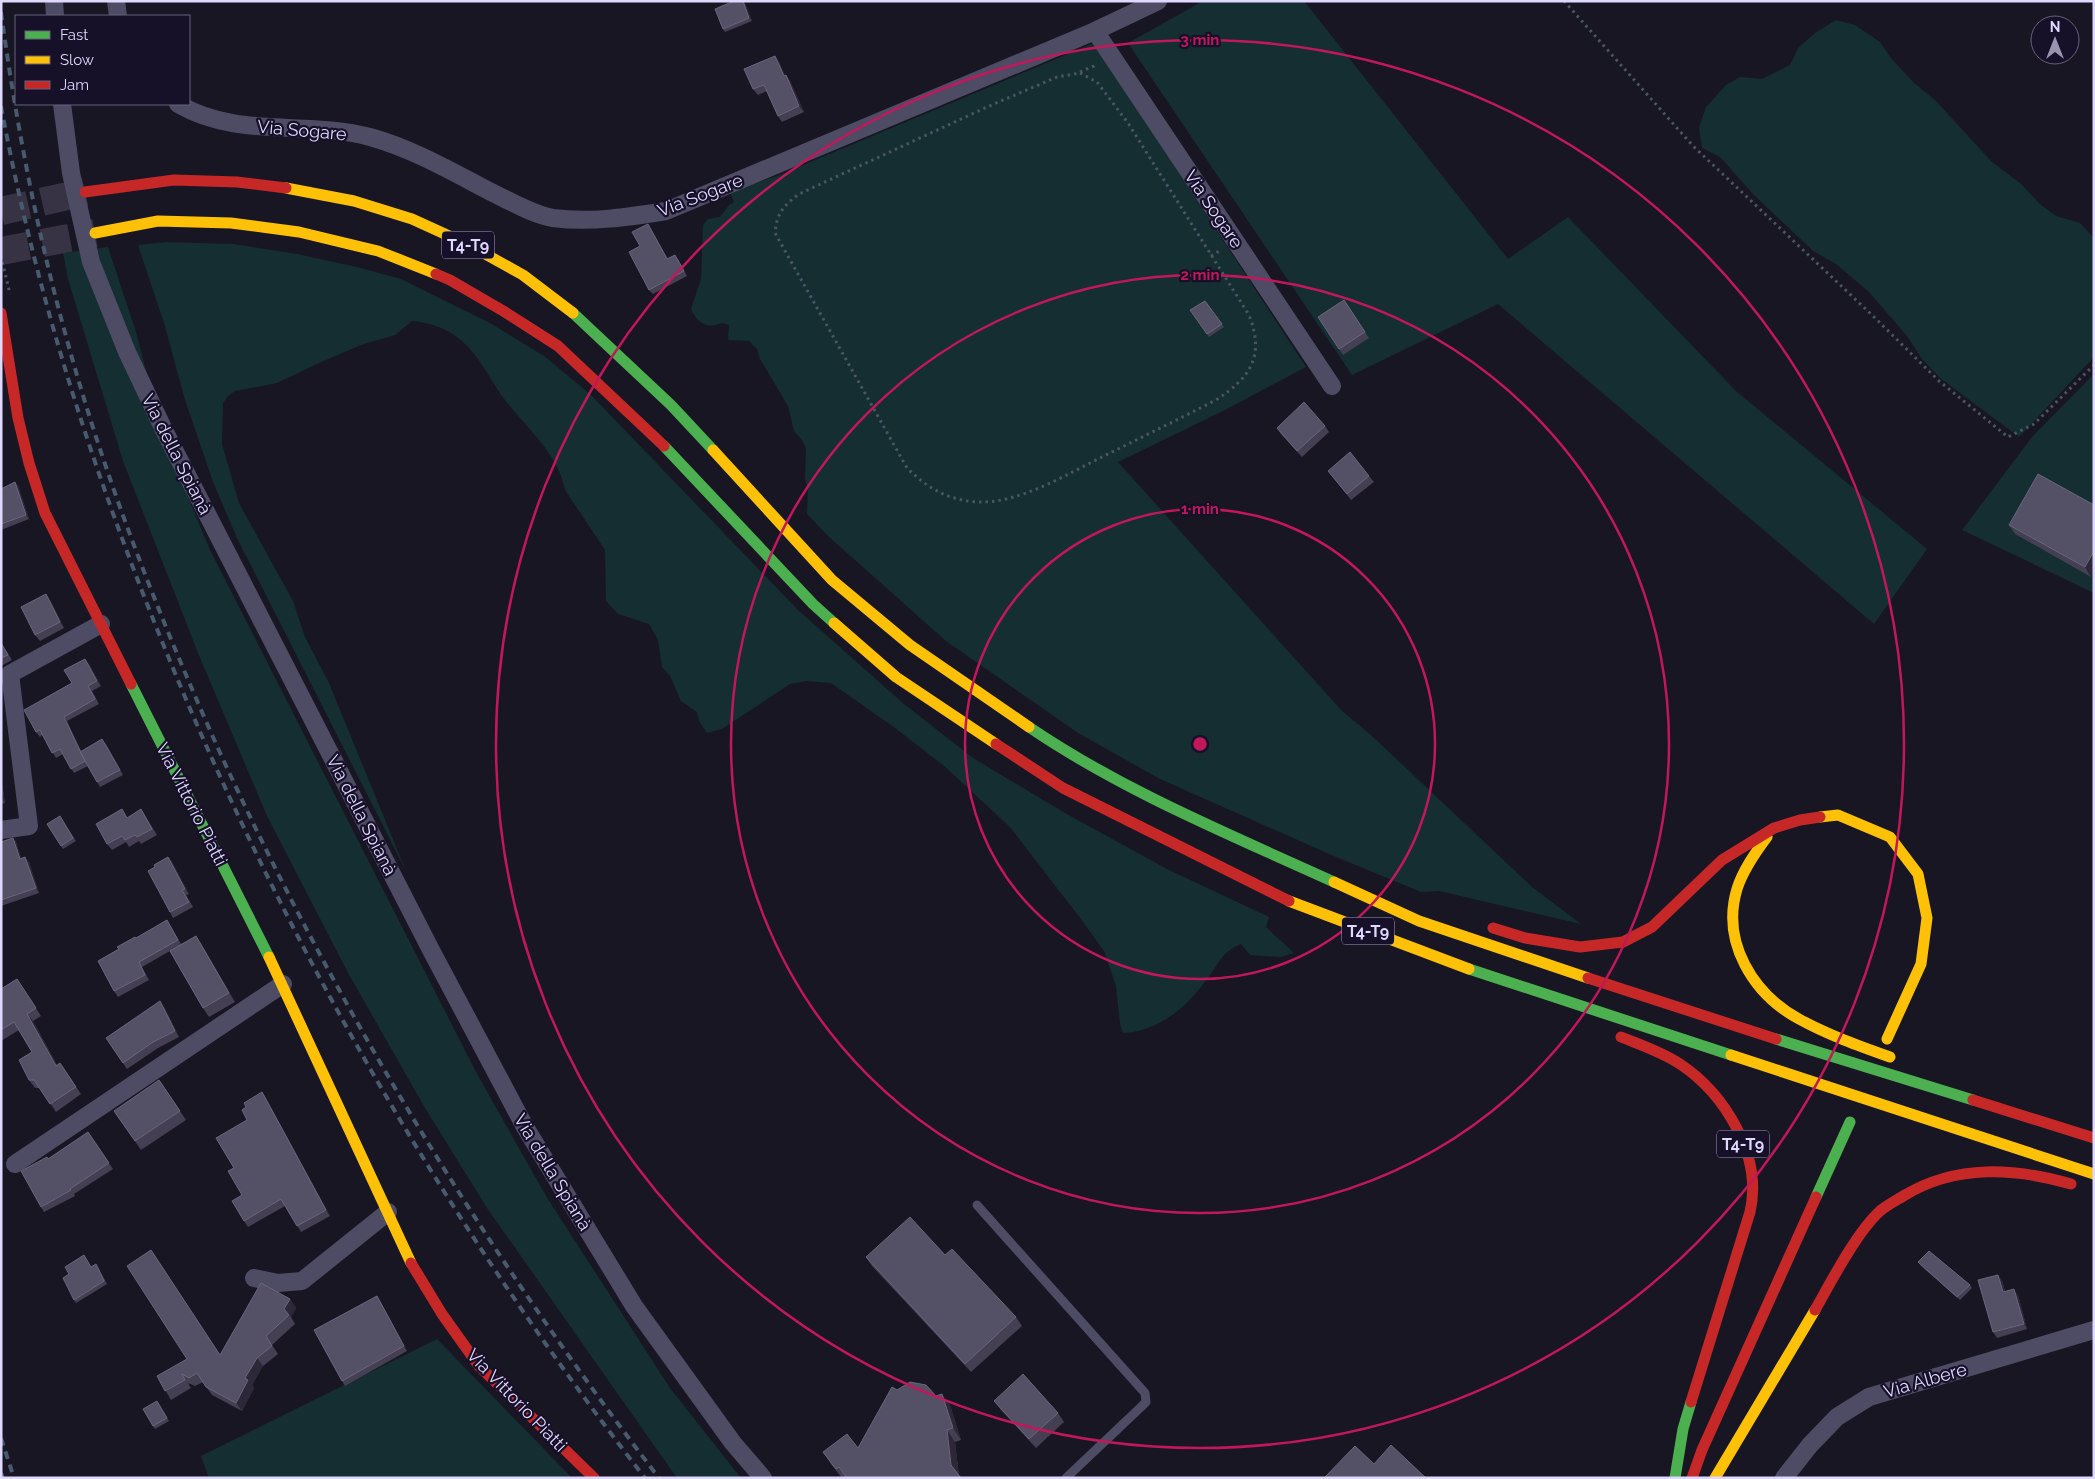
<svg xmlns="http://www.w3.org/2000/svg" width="2095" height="1479" viewBox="0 0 2095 1479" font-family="Raleway,sans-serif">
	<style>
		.green { fill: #142e31 }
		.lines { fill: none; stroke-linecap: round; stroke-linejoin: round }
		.highway-tunnel { stroke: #373344; stroke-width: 28; stroke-dasharray: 28 14; stroke-linecap: butt }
		.path { stroke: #495564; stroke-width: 3; stroke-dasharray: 2.5 4; stroke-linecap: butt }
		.lane { stroke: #4e4b64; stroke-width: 9 }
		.street { stroke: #4e4b64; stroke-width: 18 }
		.fast { stroke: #4caf50; stroke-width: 11 }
		.slow { stroke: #ffc107; stroke-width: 11 }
		.jam { stroke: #c62828; stroke-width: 11 }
		.rail { stroke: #475a6e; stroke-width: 4; stroke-dasharray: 8 6; stroke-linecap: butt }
		.wall { fill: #443f52 }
		.shaded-wall { fill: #2c2837 }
		.building { fill: #545065; stroke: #6a657d }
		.ring { fill: none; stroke: #c2185b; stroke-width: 2.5 }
		.labels { text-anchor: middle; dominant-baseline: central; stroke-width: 4.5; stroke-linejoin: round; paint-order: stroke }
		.shield { fill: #161029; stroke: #a39cbf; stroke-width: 1 }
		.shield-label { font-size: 16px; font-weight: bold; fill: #dfd8ff }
		.street-label { font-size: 18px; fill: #dfd8ff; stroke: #161029 }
		.centre { fill: #c2185b; stroke: #161029; stroke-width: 2.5 }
		.ring-label { font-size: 15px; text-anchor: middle; font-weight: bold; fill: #c2185b; stroke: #161029; stroke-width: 4.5; stroke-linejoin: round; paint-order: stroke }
	</style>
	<rect width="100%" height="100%" fill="#191623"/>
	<!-- green -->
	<path class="green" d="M1203 1H1304L1508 259 1568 217 1736 391 1927 549 1874 624 1498 304 1352 375 1128 43Z
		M1836 20 1855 25 1880 42 1891 58 1913 82 1936 101 1991 161 2021 184 2040 204 2056 216 2080 223 2094 238V357L2019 437 1940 378 1922 359 1907 336 1869 292 1836 264 1813 251 1753 194 1720 157 1702 148 1699 127 1706 107 1726 85 1740 77 1762 79 1790 65 1798 48 1815 33Z
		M1094 43 1306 367 1225 410 1118 462 1342 711 1371 735 1532 887 1581 924 1439 891 1421 892 1329 854 1160 779 1078 733 946 641 828 536 807 514 808 489 805 479 806 448 802 440 794 431 788 406 760 359 757 349 749 341 728 340 729 325 722 323C707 329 698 324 691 309L701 279 703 225 708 219 720 217 729 205 734 202 730 192 777 176Z
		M166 242 233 244 297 254 357 267 401 279 490 323 544 356 590 394 798 610 904 704 973 758 1065 813 1167 869 1269 917 1266 927 1294 953 1281 957 1250 955 1241 944C1219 953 1218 967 1204 983 1185 1009 1156 1032 1123 1033L1120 1024 1116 986 1104 951 1080 918 1010 827 943 765 895 728 831 683 806 681 790 684 722 729 707 733 699 721 697 712 681 701 670 676 662 667 658 640 649 624 618 614 606 601 605 550 565 490C558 452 524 426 502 396 488 376 478 353 458 338 447 328 427 322 412 321L395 335 361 345 319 363 277 383 235 391 228 396 223 403 222 444 239 503 293 601 305 637 329 683 406 871 237 538 213 482 185 400 164 323 138 245Z
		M108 247 136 332 156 409 186 492 210 550 476 1072 546 1196 670 1388 741 1478H677L487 1208 425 1108 347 971 267 816 198 653 123 461 68 279 63 253Z
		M2094 374V593L1962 530 2032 437Z
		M437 1339 572 1478H209L201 1456Z"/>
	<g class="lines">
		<!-- highway-tunnel -->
		<path class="highway-tunnel" d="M1 211 85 192
			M1 251 95 233"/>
		<!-- path -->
		<path class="path" d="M1564 1 1693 146 1873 316 1939 381 2008 437 2034 424 2094 365
			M1080 72 1094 66 1096 63
			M1080 73 1097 82 1128 123 1249 315C1265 356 1251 377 1216 400 1179 419 1142 437 1104 456 1067 474 1019 504 977 502 948 500 927 488 907 468L775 233C777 213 783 206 799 194L987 107 1057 77Z
			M1 256 10 294
			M1211 256 1221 250"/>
		<!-- lane -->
		<path class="lane" d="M977 1205 1145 1393 1146 1402 1141 1407 1066 1478"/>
		<!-- street -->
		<path class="street" d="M54 1 55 16
			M116 1 118 16
			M1095 31 1332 386
			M62 104 71 173 91 262 127 352 164 430 432 952 525 1127 634 1306 733 1443 763 1478
			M178 104C238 139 306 120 370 137 414 149 456 174 497 195 514 203 534 215 553 218 590 223 629 217 666 211L1095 31 1158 1
			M1 830 29 826 10 674 101 624
			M15 1164 283 984
			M254 1278 278 1283 302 1281 388 1212
			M1784 1478 1810 1445 1837 1417 1869 1397 2094 1330"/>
		<!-- fast -->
		<path class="fast" d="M573 313 671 405 713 450
			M664 446 813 604 834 623
			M131 684 269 957
			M1029 727C1123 791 1231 835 1334 882
			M1469 969 1731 1055
			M1776 1039 1973 1100
			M1816 1197 1850 1122
			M1675 1478 1683 1429 1691 1402"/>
		<!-- slow -->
		<path class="slow" d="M286 188 354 201 412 219 469 245 523 275 573 313
			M95 233 158 221 231 223 299 232 378 251 436 274
			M713 450 832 580 910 645 1029 727
			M834 623 896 677 996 744
			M1820 817 1838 815 1890 837 1918 874 1927 918 1921 964 1887 1039
			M1767 837C1755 853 1743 870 1737 889 1721 942 1753 994 1799 1019 1828 1035 1859 1046 1890 1057
			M1334 882 1419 921 1588 978
			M1289 901 1469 969
			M269 957 411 1263
			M1731 1055 2094 1174
			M1715 1478 1815 1310"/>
		<!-- jam -->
		<path class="jam" d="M85 192 174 180 237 182 286 188
			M436 274 450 280 505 312 558 346 664 446
			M1 313 18 418 29 463 45 513 131 684
			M996 744 1063 788 1289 901
			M1493 928 1525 938 1580 947 1623 942 1652 927 1722 860 1774 828 1800 820 1820 817
			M1588 978 1776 1039
			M1621 1037C1641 1045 1662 1052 1680 1064 1725 1094 1763 1156 1750 1212L1691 1402
			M1973 1100 2094 1138
			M411 1263 442 1314 479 1366 594 1478
			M1815 1310C1831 1282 1856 1233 1880 1211 1887 1205 1897 1200 1905 1195 1957 1164 2015 1168 2071 1184
			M1692 1478 1702 1450 1816 1197"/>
		<!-- rail -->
		<path class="rail" d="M1 12C16 123 37 232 67 340 105 479 158 614 217 746 336 1008 484 1250 659 1478
			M1 106C38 306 101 497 180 685 299 968 456 1235 645 1478
			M1 1438 14 1478
			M1 1473 3 1478"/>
	</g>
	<!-- wall -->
	<path class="wall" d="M744 1 752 21 725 32 723 29Z
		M775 56 779 62 785 76 786 75 790 81 804 112 782 122 778 116 767 91 758 95 753 89Z
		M651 229 668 259H678L687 276 653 294 649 290 640 246Z
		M1344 300 1369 338 1343 355 1318 317Z
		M1205 301 1224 327 1209 337 1190 310Z
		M1325 426 1329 432 1302 457 1281 434 1277 428Z
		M1328 471 1369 476 1374 482 1351 500Z
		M15 482 18 486 29 519 1 530V489Z
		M2094 505 2091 577 2015 534 2009 525Z
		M50 600 64 628 40 641 35 635Z
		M1 642 12 660 1 666Z
		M89 664 101 686 92 691 99 704 67 721 81 751 106 744 123 775 100 787 88 766 74 773 63 754 56 758 42 735 40 737 36 732 72 683Z
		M1 777 5 803 1 804Z
		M141 809 157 835 141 844 139 841 129 847 126 842 112 850 107 844 127 818Z
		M60 816 76 841 63 849 47 824Z
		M13 838 16 842 21 858 29 862 39 893 1 906V842Z
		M168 857 172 862 189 894 186 895 193 907 173 918 170 912 155 867Z
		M167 920 181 944 196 936 202 945 235 1002 209 1017 203 1008 170 951 142 967 149 980 118 997 114 991 119 949 136 938Z
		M17 979 41 1016 33 1021 57 1065 60 1063 81 1094 56 1112 40 1088H35L29 1080 32 1052 19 1030 1 1041V989Z
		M164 1007 179 1037 158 1048 127 1069 106 1038Z
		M159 1080 186 1120 141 1150 114 1111Z
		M262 1092 266 1098 330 1216 301 1232 285 1206 248 1227 244 1221 242 1195 234 1168 247 1120 246 1107Z
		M88 1132 113 1169 74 1194 75 1196 44 1212 41 1207 48 1159Z
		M945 1255 1016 1317 1022 1326 971 1372 872 1266 866 1257Z
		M1918 1262 1970 1285 1972 1288 1960 1300 1921 1266Z
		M91 1267H98L107 1284 76 1303 74 1300Z
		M2002 1280 2005 1292 2018 1295 2027 1329 1997 1338 1993 1332Z
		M290 1299 296 1308 291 1317 295 1324 272 1345 278 1354 263 1366 252 1385 254 1388 242 1411 212 1395 203 1382 195 1386 188 1383 191 1388 171 1400 157 1376 220 1355Z
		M380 1301 407 1351 345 1386 342 1381Z
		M897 1390 936 1396 950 1405 961 1440 955 1442 959 1476 961 1478H842L831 1464 823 1452 858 1448Z
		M157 1401 169 1421 155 1429 153 1426Z
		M994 1401 1058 1413 1064 1422 1036 1448 1001 1410Z"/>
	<!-- shaded-wall -->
	<path class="shaded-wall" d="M743 1H744L752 21 749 18Z
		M775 56 779 62 788 82 784 76Z
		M786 75 790 81 804 112 799 106Z
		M15 482 18 486 29 519 26 515Z
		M2094 551V572L2091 577 2085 567Z
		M46 594 50 600 64 628 60 622Z
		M85 659 89 664 101 686 97 681Z
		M64 717 67 721 88 766 85 761Z
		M102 739 106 744 123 775 120 770Z
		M1 777 5 803 1 798Z
		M13 838 16 842 23 863 20 859Z
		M25 857 29 862 39 893 36 888Z
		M168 857 172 862 189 894 185 889Z
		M196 936 202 945 235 1002 229 993Z
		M160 1001 164 1007 179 1037 175 1031Z
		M27 1014 33 1021 61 1073 56 1066Z
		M262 1092 266 1098 330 1216 326 1210Z
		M1998 1275 2002 1280 2006 1298 2003 1292Z
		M2014 1289 2018 1295 2027 1329 2024 1324Z
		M290 1299 296 1308 291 1317 284 1309Z
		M257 1358 263 1366 252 1385 254 1388 242 1411 236 1403 245 1378Z
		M942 1394 950 1405 961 1440 953 1428Z
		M947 1430 955 1442 959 1477 951 1465Z"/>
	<!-- building -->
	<path class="building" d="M734 1H743L749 18 723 29 715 9Z
		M775 56 784 76 786 75 799 106 778 116 764 85 753 89 744 69Z
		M648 224 667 259 675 255 684 271 649 290 629 252 640 246 632 232Z
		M1344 300 1365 332 1339 349 1318 317Z
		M1205 301 1222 324 1207 334 1190 310Z
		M1304 402 1325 426 1297 451 1277 428Z
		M1350 452 1369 476 1347 494 1328 471Z
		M2038 474 2094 505V551L2085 567 2009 525Z
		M15 482 26 515 1 524V489Z
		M46 594 60 622 35 635 21 607Z
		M1 643 8 655 1 658Z
		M85 659 97 681 88 686 95 699 64 717 85 761 71 769 60 749 52 753 40 730 36 732 24 710 72 683 64 670Z
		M102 739 120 770 97 782 80 752Z
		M122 809 127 818 141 809 152 829 137 837 135 835 125 840 122 836 107 844 96 824Z
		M60 816 73 838 61 846 47 824Z
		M13 838 20 859 25 857 36 888 1 900V842Z
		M168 857 185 889 182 890 189 902 170 912 148 871 155 867 154 865Z
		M167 920 178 940 139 962 145 975 114 991 98 961 119 949 117 947 135 937 136 938Z
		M196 936 229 993 203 1008 170 951Z
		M17 979 36 1008 27 1014 56 1066 60 1063 76 1087 50 1104 34 1080H29L19 1060 32 1052 14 1022 1 1030V989Z
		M160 1001 175 1031 153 1042 123 1063 106 1038Z
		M159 1080 180 1111 135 1141 114 1111Z
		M262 1092 326 1210 297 1226 281 1199 244 1221 232 1201 242 1195 228 1171 234 1168 216 1138 247 1120 242 1110 246 1107 244 1103Z
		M88 1132 109 1163 70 1189 71 1190 41 1207 21 1171 47 1157 48 1159Z
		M910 1217 945 1255 952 1249 1016 1317 965 1364 866 1257Z
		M151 1250 220 1355 261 1283 290 1299 284 1309 289 1315 266 1336 272 1346 257 1358 245 1378 248 1380 236 1403 206 1387 197 1373 189 1378 182 1374 185 1380 165 1391 157 1376 187 1359 127 1266Z
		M1929 1251 1970 1285 1957 1297 1918 1262Z
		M84 1255 91 1267 96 1264 104 1281 74 1300 63 1278 69 1274 65 1267Z
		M1998 1275 2003 1292 2014 1289 2024 1324 1993 1332 1978 1280Z
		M377 1296 404 1346 342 1381 314 1330Z
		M1023 1374 1058 1413 1029 1439 994 1401Z
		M910 1382 926 1385 936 1396 942 1394 953 1428 947 1430 951 1465 961 1478H847L839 1467 836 1469 823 1452 847 1434 858 1448 892 1387 897 1390Z
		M157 1401 167 1418 153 1426 143 1409Z
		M1391 1445 1426 1478H1324L1355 1446 1374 1464Z"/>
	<!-- distance rings -->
	<g class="ring">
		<circle cx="1200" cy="744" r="235"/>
		<circle cx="1200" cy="744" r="469"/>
		<circle cx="1200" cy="744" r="704"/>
	</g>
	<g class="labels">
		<!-- shield labels -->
		<g class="shield">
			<rect x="442" y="231.5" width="52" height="27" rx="4"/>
			<rect x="1342" y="917.5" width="52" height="27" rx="4"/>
			<rect x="1717" y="1130.5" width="52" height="27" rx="4"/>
		</g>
		<g class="shield-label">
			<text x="468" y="245">T4-T9</text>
			<text x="1368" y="931">T4-T9</text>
			<text x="1743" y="1144">T4-T9</text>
		</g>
		<!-- street labels -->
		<g class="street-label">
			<text transform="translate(302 130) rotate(5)">Via Sogare</text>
			<text transform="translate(700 195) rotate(-21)">Via Sogare</text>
			<text transform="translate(1214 209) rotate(56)">Via Sogare</text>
			<text transform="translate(177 454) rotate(63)">Via della Spianà</text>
			<text transform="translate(192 804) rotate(63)">Via Vittorio Piatti</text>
			<text transform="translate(362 815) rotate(63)">Via della Spianà</text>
			<text transform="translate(553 1172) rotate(59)">Via della Spianà</text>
			<text transform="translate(1925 1380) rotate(-16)">Via Albere</text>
			<text transform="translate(517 1400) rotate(46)">Via Vittorio Piatti</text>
		</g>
	</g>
	<circle cx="1200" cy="744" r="8" class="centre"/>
	<g class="ring-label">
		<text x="1200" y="45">3 min</text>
		<text x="1200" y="280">2 min</text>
		<text x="1200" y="514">1 min</text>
	</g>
	<!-- border -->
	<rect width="2095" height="1479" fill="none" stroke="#dfd8ff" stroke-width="5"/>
	<!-- legend -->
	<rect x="15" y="15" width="175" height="90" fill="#161029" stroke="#66607f"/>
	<rect x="25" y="31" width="25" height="8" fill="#4caf50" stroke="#66607f"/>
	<text x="60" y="40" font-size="15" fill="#dfd8ff">Fast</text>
	<rect x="25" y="56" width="25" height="8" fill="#ffc107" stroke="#66607f"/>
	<text x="60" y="65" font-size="15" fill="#dfd8ff">Slow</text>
	<rect x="25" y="81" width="25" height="8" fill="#c62828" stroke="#66607f"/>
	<text x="60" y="90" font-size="15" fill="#dfd8ff">Jam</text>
	<!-- north arrow -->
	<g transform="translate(2055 40)"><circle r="24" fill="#161029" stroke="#66607f"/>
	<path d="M0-4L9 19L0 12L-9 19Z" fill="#9a94b2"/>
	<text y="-8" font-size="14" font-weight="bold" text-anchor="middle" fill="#dfd8ff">N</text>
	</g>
</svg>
